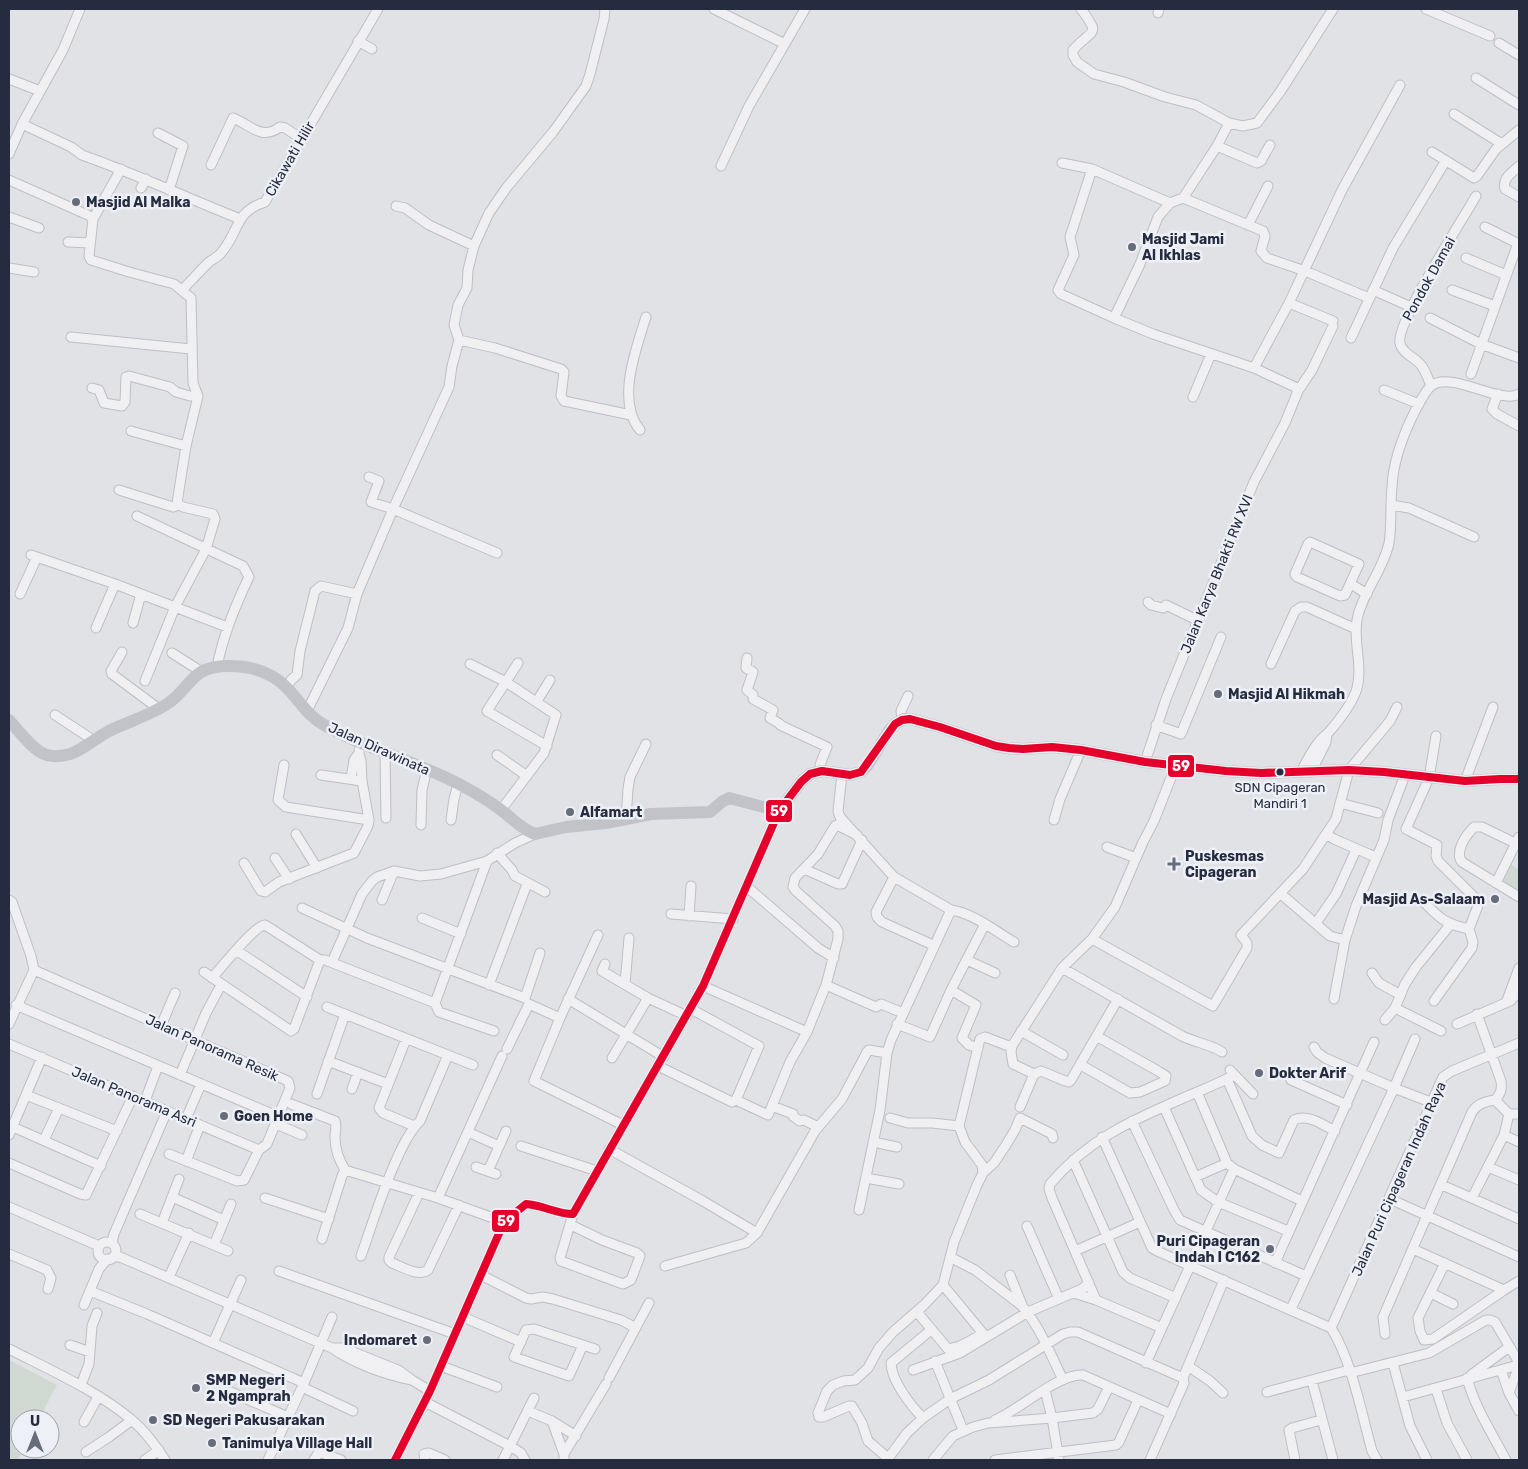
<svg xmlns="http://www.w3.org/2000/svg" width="1528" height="1469" viewBox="0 0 1528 1469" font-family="Rubik,sans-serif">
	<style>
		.green { fill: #cfd9d1 }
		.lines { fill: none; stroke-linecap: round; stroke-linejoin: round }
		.street-casing { stroke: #bdbfc4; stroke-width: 11 }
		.street { stroke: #f0f0f2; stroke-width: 9 }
		.secondary { stroke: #c1c3c9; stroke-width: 12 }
		.bus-1-casing { stroke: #edf0f6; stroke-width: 11 }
		.bus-1 { stroke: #e4002b; stroke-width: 8 }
		.poi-dot { fill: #676c7a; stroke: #edf0f6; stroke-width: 2 }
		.bus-dot { fill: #262c40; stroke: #edf0f6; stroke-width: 2 }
		.labels { text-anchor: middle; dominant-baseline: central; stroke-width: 5; stroke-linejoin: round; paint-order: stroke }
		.bus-label { font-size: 13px; fill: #262c40; stroke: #edf0f6 }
		.street-label { font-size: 14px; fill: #262c40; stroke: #edf0f6 }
		.poi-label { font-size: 14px; font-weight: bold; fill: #262c40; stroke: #edf0f6; text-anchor: start }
		.line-badge { stroke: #edf0f6; stroke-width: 2 }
		.badge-label { font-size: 14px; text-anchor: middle; font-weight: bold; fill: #fff }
	</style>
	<rect width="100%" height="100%" fill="#e0e2e6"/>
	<!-- green -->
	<path class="green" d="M1509 863 1519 870V894L1500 883Z
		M9 1360 57 1385 39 1419H20V1449H23L18 1460H9Z"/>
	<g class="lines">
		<defs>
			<path id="street" d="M714 9 785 44
				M1081 9C1102 37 1092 28 1073 50V55L1077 62 1094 74 1124 82 1165 97 1196 105 1229 123 1243 126 1257 123 1280 92 1333 9
				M1426 9 1490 36
				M1158 13 1159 9
				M358 41 372 49
				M1499 43 1519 55
				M1476 78 1519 105
				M9 79 40 91
				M1454 114 1502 144
				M1229 123 1217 146 1183 198 1170 203 1158 217 1140 264 1114 318 1153 334 1254 368 1295 387 1298 391
				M22 124 71 147 82 155C136 174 187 198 240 219
				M158 133 183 146 169 190
				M1217 146 1257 163 1261 161 1270 145
				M1432 152 1474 178 1477 176 1496 149 1519 130
				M9 154 22 124 63 50 80 9
				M1062 163 1092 169 1170 203
				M211 165 233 118C251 125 261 141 280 127L285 128 302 139
				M721 166 749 106 805 9
				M1519 166C1512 173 1502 178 1505 189L1519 197
				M1092 169 1070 237 1074 255 1058 290 1061 294 1114 318
				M9 180 90 216 93 219 89 256 91 260 129 272 174 284 191 298 193 383 198 396 186 446 177 503 183 507 213 514 215 519 206 549 175 607 145 681
				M141 188 146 179
				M1183 198 1263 231 1265 236 1261 251 1267 258 1305 271 1369 298
				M396 206 405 208 429 225 474 246
				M9 217 39 228
				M93 219 121 169
				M1248 225 1268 186
				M1485 227 1519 244
				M68 242 90 243
				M1466 258 1506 275
				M9 268 34 272
				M182 290C191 281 200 271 209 262 213 259 218 257 221 253 240 231 234 212 265 202L378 9
				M1373 290 1411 307
				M1452 290 1495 306
				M1289 303 1333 321
				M1430 318 1481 344 1519 358
				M71 337 191 349
				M1351 338 1393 248 1445 162
				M459 340 495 348 561 369 564 372 561 396 564 401 631 415
				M1254 368 1289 303 1342 190 1400 85
				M1471 374 1518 243
				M1431 386C1428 379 1426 371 1421 365 1415 357 1402 354 1400 343 1395 324 1463 219 1476 196
				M92 388 99 390 104 403 122 406 125 402 126 377 129 376 170 387 176 392 190 396H198
				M1384 390 1419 404
				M1498 394 1492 409 1497 414 1519 426
				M1193 397 1211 354
				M640 430C616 401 636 349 646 317
				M131 431 186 446
				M369 477 379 481 371 502 393 509 497 553
				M119 490 173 507 179 505
				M1391 505 1409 508 1474 537
				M137 516 243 566 249 577C235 606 223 635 217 667
				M1310 542 1359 564 1345 595 1340 596 1297 577 1295 574 1308 544Z
				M31 555 115 584 227 627
				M1351 584 1367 594
				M20 594 37 557
				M1148 602 1151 605 1163 608 1166 605 1199 621
				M133 623 141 594
				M96 628 115 584
				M122 652 111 671 112 674 159 709
				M172 653 202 672
				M747 658 746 668 753 672 747 690 753 695V699L773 710 770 718 780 724V725L827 747 820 765 822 771
				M518 663 487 711 547 746
				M470 664 506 682 556 715 544 753 501 810
				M1271 664 1295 611 1301 607H1307L1356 629
				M287 688 291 680 297 675 300 651 315 591 321 586 357 594 393 509 449 387 452 366 459 340 454 325 458 305 467 288 468 270 474 246 489 213 507 187 553 132 586 86 590 74 604 19 605 9
				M537 701 550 680
				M307 711 348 628 357 594
				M55 715 93 740
				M902 720 901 711 908 696
				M1156 725 1181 734 1221 637
				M385 753 386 818
				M497 755 527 776
				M1145 762 1166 699 1254 482 1285 423 1298 391 1312 370 1333 326
				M284 765 278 800 286 807 369 820 362 781 361 761 359 753 360 742
				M1301 772C1306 762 1311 752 1318 743 1321 738 1325 736 1329 732 1338 722 1354 701 1357 688 1363 665 1353 643 1357 620 1362 593 1383 571 1389 543 1392 525 1390 505 1392 487 1393 460 1403 435 1415 411 1419 404 1425 391 1431 386 1451 370 1500 405 1519 394
				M1311 772 1326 742 1327 734
				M842 774 838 811 840 817 894 877 951 910C973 913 995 931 1014 942
				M321 775 362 781
				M351 779 354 760 359 753
				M1465 781 1493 707
				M1340 803 1378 813
				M626 818 628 789 630 777 646 744
				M451 820 454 799 458 784
				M1054 820 1060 799 1081 750
				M421 825 422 790 427 769
				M296 834 317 868
				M1326 834 1334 839 1373 856
				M1519 845 1482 827H1474C1466 835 1454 852 1462 862L1519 897
				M1107 847 1136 858
				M497 853 512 870 515 876 545 892
				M275 858 289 879
				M487 861 435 1003 439 1012 494 1031
				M244 863 261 891 265 892 279 882 354 853 368 826 369 820
				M804 869 838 884H842L862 840
				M894 877 876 912 877 917 882 922 933 945
				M1496 883 1519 837
				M746 886 818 948 834 958
				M1281 894 1330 936 1345 940
				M9 900 12 902 31 956 34 970 9 1024
				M382 900 394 871
				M1422 900C1439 918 1445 924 1469 929
				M302 908 367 938 525 998 540 953
				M671 914 733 919
				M689 916 691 886
				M422 918 461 934
				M1316 923 1336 894 1356 850
				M598 935 560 1018 534 1081 623 1125
				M1092 939 1213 1006 1247 948V943L1241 935 1303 869 1336 819 1349 770 1390 721 1397 707
				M236 950 307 997
				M967 960 995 973
				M332 962 362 894 372 881 377 877 394 871 420 876 441 874 487 861 515 843 535 834
				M605 964 602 971 648 998 687 1016
				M1062 968 1182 1036C1194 1042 1212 1045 1222 1052
				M34 970 288 1081 290 1088 267 1144 259 1150 244 1180 237 1181 169 1154
				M204 972 291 1031 294 1029 320 960
				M1372 973 1379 983 1399 994
				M212 978C221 968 254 926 265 925L320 960H325L435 1003
				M625 984 629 938
				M489 985 527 884
				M826 985 876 1007 881 1004 903 1013
				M703 986 807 1032
				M951 990 976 1005 962 1038 969 1045 978 1048
				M568 999 664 1057
				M1334 999 1345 940 1356 906 1384 840 1388 820 1405 775
				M1434 1001 1472 948 1473 942 1469 929 1479 903 1478 901 1438 861 1436 856 1437 845 1406 829 1429 778 1436 736
				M1506 1003 1519 968
				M16 1005 279 1117
				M327 1007 473 1065
				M1395 1008 1441 1031
				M1477 1014 1501 1081C1502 1089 1501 1094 1495 1100
				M1385 1020 1395 1008 1405 984 1416 967 1450 925
				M897 1024 930 1037 951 990 985 924
				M1457 1024 1510 1001 1516 995 1519 988
				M161 1026 175 993
				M1021 1031 1063 1055
				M406 1039 379 1108 383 1113 414 1126
				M9 1044 259 1150
				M1314 1047 1317 1052 1325 1058 1394 1088 1433 1103
				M507 1049 529 1004 560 1018
				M612 1058 648 998
				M328 1061 388 1084
				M1081 1065 1130 1093 1140 1092 1165 1081 1166 1076 1158 1071 1098 1037
				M658 1066 732 1102 736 1100 759 1046 691 1009
				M1230 1070 1253 1094
				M1034 1074 1013 1064 1011 1052 1012 1046 1062 968 1092 939 1115 907 1143 842 1154 821 1176 765
				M180 1075 206 1013 221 985
				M1227 1079 1252 1136 1262 1145 1279 1153 1294 1120C1307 1113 1323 1125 1335 1131
				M1291 1080 1347 1105
				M352 1089 358 1072
				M1197 1092 1227 1163 1234 1169 1302 1201
				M317 1094 345 1014
				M26 1095 117 1131
				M736 1100 768 1115 772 1106 793 1114V1116L800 1121 804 1120 818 1127
				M145 1101 158 1066
				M291 1104 335 1121C337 1127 335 1131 335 1137 335 1149 339 1161 346 1171
				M772 1106 790 1062 807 1032 826 985 838 939V931L835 926 796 891 793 887 795 878 818 854 835 826 837 825 857 835
				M1020 1107 1034 1074 1041 1071 1065 1081 1069 1082 1071 1080 1118 999
				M1164 1107 1201 1190 1218 1202 1288 1231
				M1509 1114H1519
				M890 1118 908 1123H932L959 1126
				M186 1119 201 1084
				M1132 1121 1174 1210 1180 1220 1306 1276
				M276 1124 302 1135
				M13 1127 101 1166
				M468 1132 499 1146
				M9 1135 42 1057
				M1504 1135 1519 1142
				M1102 1137 1152 1248 1157 1251 1331 1328C1351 1358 1362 1415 1372 1451L1377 1460
				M44 1140 59 1108
				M873 1142 897 1147
				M521 1146 597 1171
				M609 1149 703 1201 757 1233 815 1131 842 1099 867 1052 869 1050 887 1053
				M1073 1160 1123 1272 1130 1278 1176 1298
				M186 1161 200 1125
				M9 1163 80 1194 86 1195 133 1096
				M476 1167 496 1174
				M1488 1167 1519 1180
				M488 1171 506 1131
				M983 1173 982 1165 965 1142 959 1126 980 1039 985 1037 1006 1045 1012 1046
				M1195 1177 1227 1163
				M866 1178 899 1184
				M1442 1185 1519 1219
				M419 1193 389 1257V1260L392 1263C403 1267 418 1277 428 1270L459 1205
				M172 1197 224 1220
				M265 1198 329 1219
				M438 1198 502 1056
				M1390 1199 1519 1257
				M9 1207 99 1246
				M859 1210 880 1110 887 1053 891 1040 951 910
				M140 1214 228 1251
				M162 1223 179 1179
				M571 1225 602 1240 637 1253 640 1256 631 1280 623 1284 561 1261 560 1258 573 1214
				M1027 1226 1059 1299
				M322 1239 342 1176 344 1172 348 1171 438 1198 504 1222
				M98 1251a9 9 0 1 1 18 0a9 9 0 1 1-18 0Z
				M112 1243 114 1234 167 1111
				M214 1245 231 1204
				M1413 1249 1504 1290
				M1075 1251 1140 1222
				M9 1254 47 1270 51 1278 48 1289
				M361 1256C372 1225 398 1140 420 1121L448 1055
				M113 1257H120L332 1348C353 1363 386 1375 412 1380
				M950 1257 975 1270 1022 1306C1040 1327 1051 1355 1063 1380
				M1275 1263 1374 1042
				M1445 1263 1418 1318 1420 1331 1424 1340 1433 1339 1504 1290 1519 1281
				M665 1266 746 1243 757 1233
				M279 1271 455 1334
				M481 1275 526 1298 531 1299 543 1297 553 1299 621 1320 636 1328
				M1010 1275 1022 1305
				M169 1277 189 1233
				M943 1285 986 1337
				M90 1291 147 1314 304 1383
				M1074 1293 1096 1300 1162 1328
				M1431 1293 1453 1304
				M1096 1300 1052 1198 1049 1189 1050 1184C1089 1138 1135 1119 1188 1096 1204 1089 1220 1083 1234 1075
				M84 1305 99 1269 107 1259
				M1291 1309 1394 1088 1415 1039
				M917 1312 948 1349 960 1346 979 1336
				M463 1317 521 1342
				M1331 1328 1443 1077 1452 1071 1519 1043
				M1385 1334 1383 1317 1472 1112C1477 1104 1486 1101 1495 1100L1509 1114 1504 1135 1472 1198
				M213 1343 241 1280
				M70 1345 90 1352
				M583 1345 569 1376 514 1357 526 1330 534 1329 595 1349
				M332 1348H343L398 1370 412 1380 430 1391
				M9 1349C50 1370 98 1391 133 1421 146 1432 156 1446 165 1460
				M935 1361 963 1430
				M1146 1363 1234 1169
				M1393 1363 1410 1426 1427 1460
				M441 1366 497 1387
				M1188 1366 1210 1381 1223 1393
				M913 1370 960 1353 1028 1312 1082 1289 1089 1283
				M1501 1370 1509 1393 1519 1411
				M1350 1373 1429 1353 1486 1320H1490L1495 1322 1518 1361V1368L1509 1393
				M1471 1375 1509 1347
				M609 1378 649 1303
				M1467 1378C1475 1408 1492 1433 1506 1460
				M1312 1381 1333 1460
				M81 1385 89 1364 92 1326 97 1313
				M302 1387 353 1411
				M1436 1389 1447 1423 1467 1460
				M1045 1390 1052 1418 1059 1460
				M231 1392 288 1417
				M1267 1392 1349 1370
				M1403 1397 1518 1365
				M425 1402 510 1446 521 1453 525 1460
				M528 1411 552 1421 576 1436
				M923 1418C911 1406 891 1380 891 1363L931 1330
				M995 1420C1019 1410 1059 1373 1083 1375L1171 1414
				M552 1421 564 1454
				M84 1422 98 1397
				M86 1452 109 1437 132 1420
				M889 1459 868 1441 862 1423 852 1406H849L823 1417H819L818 1413 827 1391 833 1385 843 1381 855 1380 868 1368 879 1348 893 1332 924 1305 943 1285 954 1242 977 1185 983 1173 994 1163 1006 1145 1015 1130 1020 1118 1052 1134 1053 1138
				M145 1460 159 1450
				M268 1460 304 1383 332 1317
				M314 1460 319 1452 341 1460
				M395 1460 430 1391 504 1222 526 1204C542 1205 557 1214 573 1214L703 986 779 811
				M425 1460 424 1454 429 1453 445 1460
				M503 1460 534 1398
				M564 1460V1454L606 1384
				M887 1460 907 1433 923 1418 950 1399 989 1380 1063 1334 1070 1332H1078L1183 1378
				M933 1460 953 1436 973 1427 988 1423 1052 1418 1093 1413 1098 1409 1109 1387
				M995 1460 1116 1445 1119 1442 1138 1400
				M1150 1460 1184 1383 1183 1378 1224 1280
				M1295 1460 1289 1430 1292 1428 1321 1420"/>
		</defs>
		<!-- street casing -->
		<use href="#street" class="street-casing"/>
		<!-- street -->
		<use href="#street" class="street"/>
		<!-- secondary -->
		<path class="secondary" d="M9 720C18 730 34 752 47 755 54 757 63 756 70 754 83 750 96 738 109 731 129 721 152 715 170 702 193 684 192 666 229 666 250 666 272 672 287 688 299 700 307 715 321 723 365 749 415 761 459 784 474 792 488 800 501 810 513 819 521 829 535 834L566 827 606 823 651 814 710 812 723 801 729 798 779 811 801 782 810 774 822 771 850 775 861 772 867 766 889 731 895 724 904 719H910L940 727 996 746 1007 748 1023 749 1052 747 1081 750 1145 762 1226 771 1261 773 1349 770 1384 772 1465 781 1500 779H1519"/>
		<defs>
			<path id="bus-1" d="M395 1460 430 1391 504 1222 526 1204C542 1205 557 1214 573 1214L703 986 779 811 801 782 810 774 822 771 850 775 861 772 895 724 902 720 910 719 940 727 996 746 1009 748 1023 749 1052 747 1081 750 1145 762 1226 771 1261 773 1349 770 1384 772 1465 781 1500 779H1519"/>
		</defs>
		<!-- bus-1 casing -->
		<use href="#bus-1" class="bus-1-casing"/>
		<!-- bus-1 -->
		<use href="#bus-1" class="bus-1"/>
	</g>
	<!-- markers -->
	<g class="poi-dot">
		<circle cx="76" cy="202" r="5"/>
		<circle cx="1132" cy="247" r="5"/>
		<circle cx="1218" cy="694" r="5"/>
		<circle cx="570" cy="812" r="5"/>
		<path d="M1171.5 856.5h5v5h5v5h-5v5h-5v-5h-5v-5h5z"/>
		<circle cx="1495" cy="899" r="5"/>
		<circle cx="1259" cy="1073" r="5"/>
		<circle cx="224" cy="1116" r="5"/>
		<circle cx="1270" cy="1249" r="5"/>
		<circle cx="427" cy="1340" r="5"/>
		<circle cx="196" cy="1388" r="5"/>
		<circle cx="153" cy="1420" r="5"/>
		<circle cx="212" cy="1443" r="5"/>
	</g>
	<circle class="bus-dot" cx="1280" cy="772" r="4.5"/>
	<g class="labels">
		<!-- bus labels -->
		<g class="bus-label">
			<text x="1280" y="787">SDN Cipageran<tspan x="1280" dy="16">Mandiri 1</tspan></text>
		</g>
		<!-- street labels -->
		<g class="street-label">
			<text transform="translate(290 159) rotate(-60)">Cikawati Hilir</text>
			<text transform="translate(1429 279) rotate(-61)">Pondok Damai</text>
			<text transform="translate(1217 574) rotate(-68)">Jalan Karya Bhakti RW XVI</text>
			<text transform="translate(379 749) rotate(24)">Jalan Dirawinata</text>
			<text transform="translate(212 1048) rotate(24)">Jalan Panorama Resik</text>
			<text transform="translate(134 1097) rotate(23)">Jalan Panorama Asri</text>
			<text transform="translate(1399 1179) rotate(-66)">Jalan Puri Cipageran Indah Raya</text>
		</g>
		<!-- poi labels -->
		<g class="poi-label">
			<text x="86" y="202">Masjid Al Malka</text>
			<text x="1142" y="239">Masjid Jami<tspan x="1142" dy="16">Al Ikhlas</tspan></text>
			<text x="1228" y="694">Masjid Al Hikmah</text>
			<text x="580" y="812">Alfamart</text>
			<text x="1185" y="856">Puskesmas<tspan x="1185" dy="16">Cipageran</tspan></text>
			<text x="1485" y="899" text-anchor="end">Masjid As-Salaam</text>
			<text x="1269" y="1073">Dokter Arif</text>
			<text x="234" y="1116">Goen Home</text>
			<text x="1260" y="1241" text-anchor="end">Puri Cipageran<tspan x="1260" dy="16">Indah I C162</tspan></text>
			<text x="417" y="1340" text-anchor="end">Indomaret</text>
			<text x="206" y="1380">SMP Negeri<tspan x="206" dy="16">2 Ngamprah</tspan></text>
			<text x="163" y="1420">SD Negeri Pakusarakan</text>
			<text x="222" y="1443">Tanimulya Village Hall</text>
		</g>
	</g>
	<g class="line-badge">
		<rect x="1167" y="754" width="28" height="24" rx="5" fill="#e4002b"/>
		<rect x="765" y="799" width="28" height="24" rx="5" fill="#e4002b"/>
		<rect x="491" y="1209" width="29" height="24" rx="5" fill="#e4002b"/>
	</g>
	<g class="badge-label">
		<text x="1181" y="771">59</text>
		<text x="779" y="816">59</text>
		<text x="506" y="1226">59</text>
	</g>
	<!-- border -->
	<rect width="1528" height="1469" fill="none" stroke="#262c40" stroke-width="20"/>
	<!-- north arrow -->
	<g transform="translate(35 1434)"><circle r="24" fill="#edf0f6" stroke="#9da2ad"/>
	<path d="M0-4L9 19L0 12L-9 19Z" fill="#676c7a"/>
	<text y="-8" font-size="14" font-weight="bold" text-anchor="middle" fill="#262c40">U</text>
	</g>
</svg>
